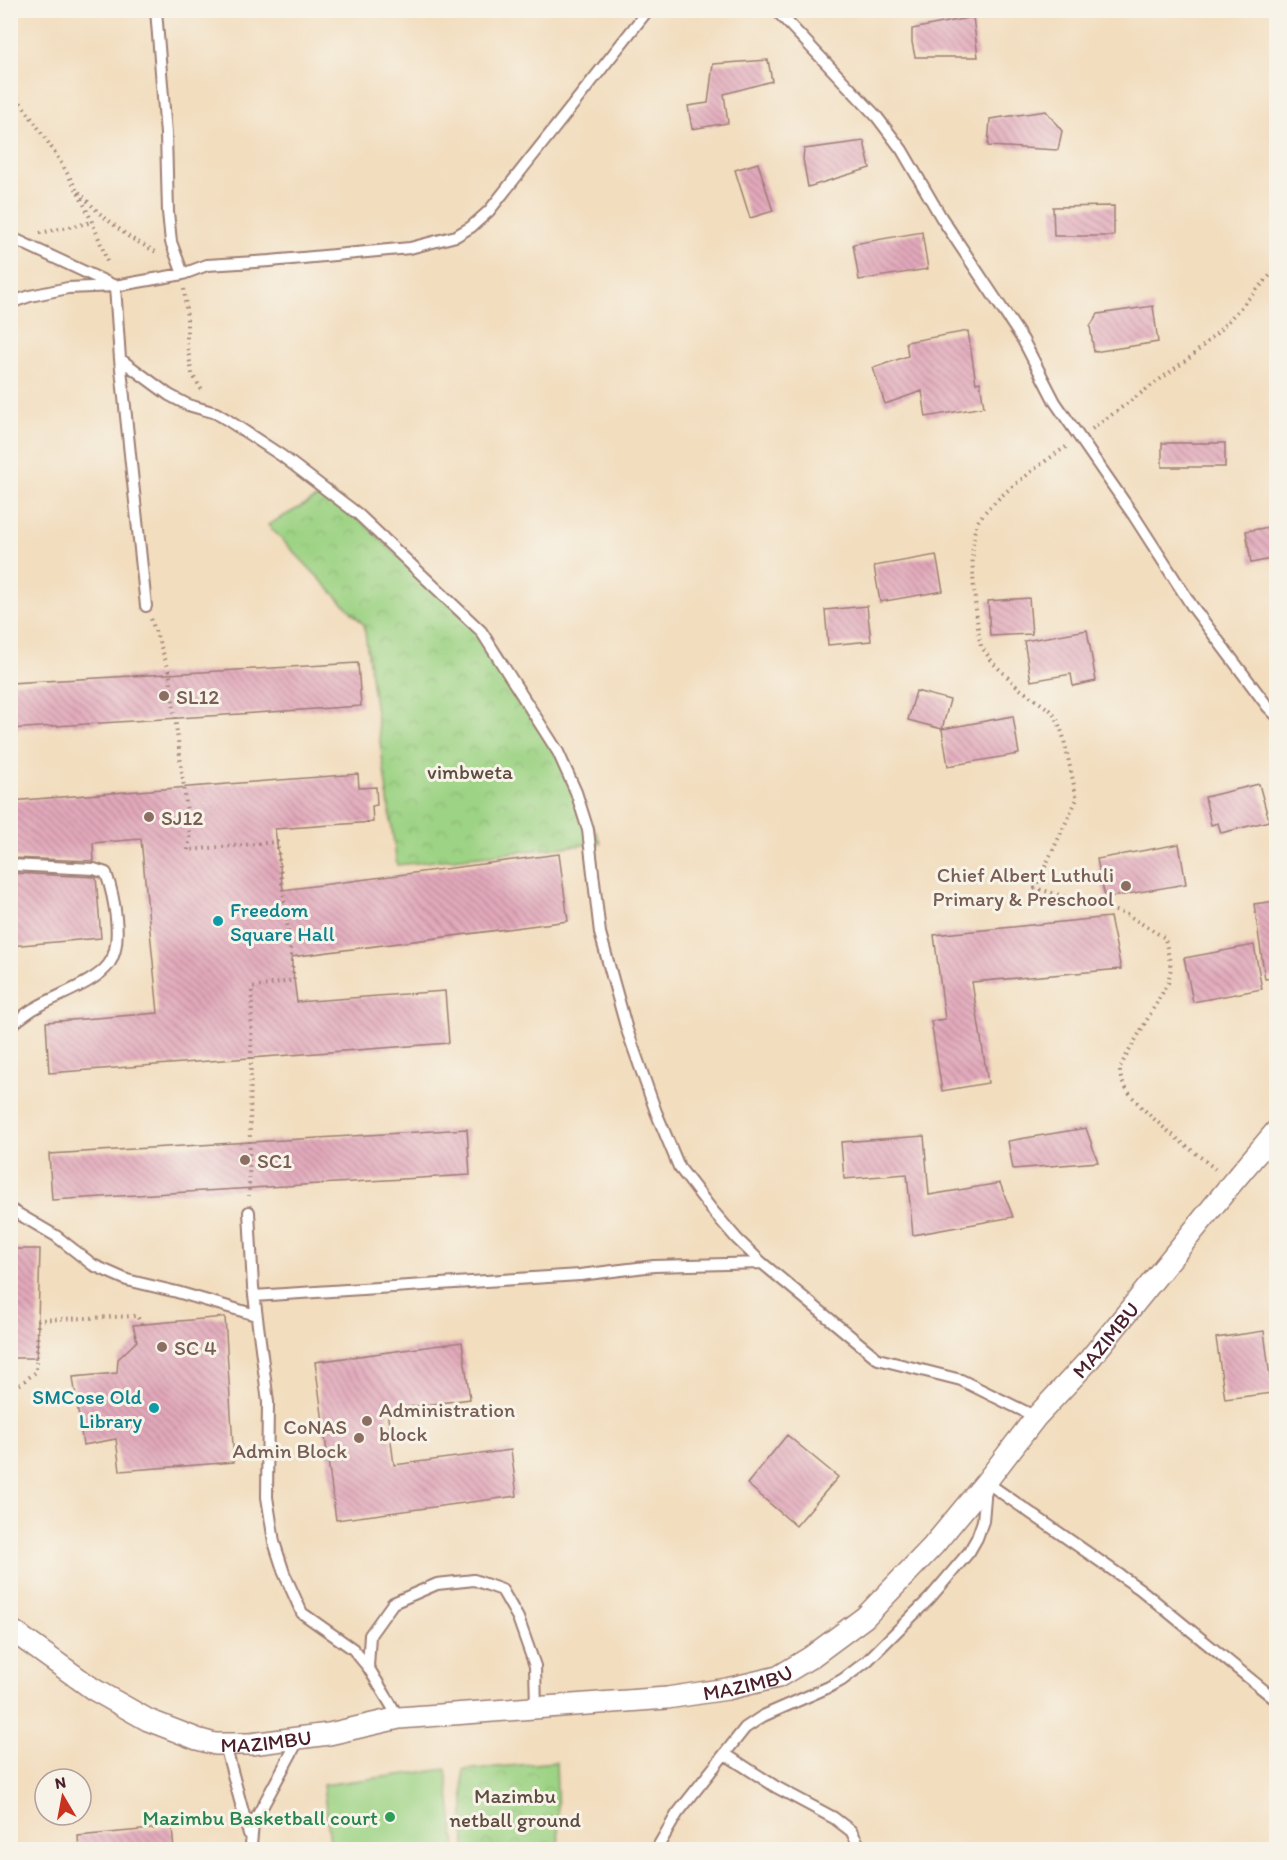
<svg xmlns="http://www.w3.org/2000/svg" width="1287" height="1860" viewBox="0 0 1287 1860" font-family="Itim,sans-serif">
	<style>
		.park { fill: url(#park-crowns); stroke: #747958; stroke-width: 1.5 }
		.pitch { fill: #9dd384; stroke: #747958; stroke-width: 1.5 }
		.building { fill: url(#building-back-hatch) }
		.lines { fill: none; stroke-linecap: round; stroke-linejoin: round }
		.lane-casing { stroke: #9e7e74; stroke-width: 14 }
		.street-casing { stroke: #9e7e74; stroke-width: 24 }
		.path { stroke: #9e7e74; stroke-width: 4; stroke-dasharray: 1.5 4.5; stroke-linecap: butt }
		.lane { stroke: #fff; stroke-width: 10 }
		.street { stroke: #fff; stroke-width: 21 }
		.education-dot { fill: #8d6e63; stroke: #f7f3e8; stroke-width: 2 }
		.culture-dot { fill: #0f9aa8; stroke: #f7f3e8; stroke-width: 2 }
		.leisure-dot { fill: #2e9e5b; stroke: #f7f3e8; stroke-width: 2 }
		.labels { text-anchor: middle; dominant-baseline: central; stroke-width: 6; stroke-linejoin: round; paint-order: stroke }
		.education-label { font-size: 21px; fill: #785e54; stroke: #f7f3e8; text-anchor: start }
		.park-label { font-size: 21px; fill: #5f4c41; stroke: #f7f3e8 }
		.culture-label { font-size: 21px; fill: #0d838f; stroke: #f7f3e8; text-anchor: start }
		.street-label { font-size: 21px; fill: #4a1f2b; stroke: #f7f3e8 }
		.leisure-label { font-size: 21px; fill: #27864d; stroke: #f7f3e8; text-anchor: end }
	</style>
	<defs>
		<pattern id="park-crowns" width="20" height="18" patternUnits="userSpaceOnUse" patternTransform="scale(1.5)"><rect width="20" height="18" fill="#9dd384"/><path d="M2 6a3 3 0 1 1 6 0M12 15a3 3 0 1 1 6 0" fill="none" stroke="#89b572"/></pattern>
		<pattern id="building-back-hatch" width="6" height="6" patternUnits="userSpaceOnUse" patternTransform="scale(1.5)"><rect width="6" height="6" fill="#e2a9bb"/><path d="M-1 5l2 2M0 0l6 6M5-1l2 2" fill="none" stroke="#b98998"/></pattern>
	</defs>
	<rect width="100%" height="100%" fill="#f7f3e8"/>
	<filter id="ink" filterUnits="userSpaceOnUse"><feTurbulence type="fractalNoise" baseFrequency=".0167" numOctaves="2"/><feDisplacementMap in="SourceGraphic" scale="12" xChannelSelector="R" yChannelSelector="G"/><feConvolveMatrix kernelMatrix="1 2 1 2 8 2 1 2 1" color-interpolation-filters="sRGB"/></filter>
	<filter id="wash" filterUnits="userSpaceOnUse"><feTurbulence type="fractalNoise" baseFrequency=".008" numOctaves="4" result="noise"/><feDisplacementMap in="SourceGraphic" scale="24" xChannelSelector="R" yChannelSelector="G"/><feGaussianBlur stdDeviation="1.35" result="paint"/><feColorMatrix in="noise" values="0 0 0 0 0 0 0 0 0 0 0 0 0 0 0 0 0 1.4 0 .05"/><feComposite in="paint" operator="in"/></filter>
	<g filter="url(#wash)">
		<rect width="100%" height="100%" fill="#f2ddbe"/>
		<!-- park -->
		<path class="park" d="M329 491 487 639 551 740 601 843 397 865 364 625 268 525Z
			M556 1762 559 1849H465L463 1770Z"/>
		<!-- pitch -->
		<path class="pitch" d="M446 1769 456 1849H331L323 1785Z"/>
		<g id="blocks">
			<!-- building -->
			<path class="building" d="M973 17 978 57H915L912 42V29Z
				M768 60 772 81 724 94 728 123 692 129 688 106 708 103 713 64Z
				M1046 111 1062 131 1058 150 988 146 990 119Z
				M864 141 870 168 808 187 803 159 804 149Z
				M758 163 773 211 750 218 735 170Z
				M1114 206V236H1054L1053 207Z
				M922 232 928 269 859 280 853 244Z
				M1153 306 1158 342 1094 352 1090 326 1098 314Z
				M968 331 976 383 980 382 984 407 926 417 922 391 885 404 873 368 908 356 906 342Z
				M1162 443H1225V467H1162Z
				M1276 526V558L1251 563 1246 531Z
				M936 555 943 591 880 602 874 566Z
				M1029 598 1032 634 990 636 988 601Z
				M867 606 871 641 828 645 825 610Z
				M1087 630 1096 681 1073 686 1071 674 1031 681 1024 641Z
				M358 663 361 706 10 729V683Z
				M916 691 950 700 942 729 908 720Z
				M1013 716 1019 754 948 766 942 729Z
				M358 774 359 788 376 787 377 805 372 806 373 822 275 829 283 890 559 854 568 921 291 957 297 1002 445 991 449 1043 49 1073 46 1022 158 1013 141 839 93 843 94 861 10 858V801Z
				M1259 784 1269 821 1221 833 1218 823 1211 825 1205 797Z
				M1179 844 1186 884 1105 898 1097 859Z
				M10 873 96 877 101 938 10 946Z
				M1276 901V978L1265 979 1254 904Z
				M1110 917 1121 969 972 982 988 1083 942 1091 931 1021 945 1019 934 935Z
				M1254 945 1262 989 1193 1002 1184 958Z
				M1086 1128 1098 1162 1013 1169 1008 1141Z
				M467 1129 470 1175 52 1200 49 1154Z
				M924 1136 929 1195 1000 1183 1013 1217 913 1235 907 1174 844 1179 841 1142Z
				M10 1249H40L37 1358H10Z
				M225 1317 234 1462 120 1471 116 1439 83 1445 73 1377 117 1373 118 1359 137 1341 133 1325Z
				M1264 1331 1272 1393 1225 1399 1216 1338Z
				M462 1342 470 1399 387 1410 394 1465 511 1450 517 1496 336 1520 315 1362Z
				M787 1435 838 1477 796 1526 747 1484Z
				M172 1827 174 1850H79L78 1836Z"/>
		</g>
	</g>
	<g filter="url(#ink)">
		<use href="#blocks" fill-opacity="0" stroke="#9e7e74" stroke-width="1.5"/>
		<g class="lines">
			<defs>
				<path id="lane" d="M156 10 166 134 168 212 171 242 183 274
					M776 10 877 117 902 150 941 217 1023 340 1055 402 1134 516 1192 606 1268 707 1276 715
					M10 237 115 286 120 359 146 606
					M10 303 30 296 68 288 115 286 183 274 207 265 270 261 410 248 456 236 471 227 489 211 648 10
					M120 359 169 395 188 405 216 413 226 419 282 456 358 514 481 631 558 752 576 792 588 830 600 933 627 1030 656 1112 679 1167 712 1210 737 1239 762 1263 878 1359 961 1380 1036 1417
					M10 865 94 869 106 873C114 896 124 943 109 964 95 983 57 995 37 1007 27 1012 19 1020 10 1026
					M10 1209 56 1236 93 1265 127 1280 177 1292 256 1315
					M249 1212 253 1287 268 1402 267 1497 274 1542 284 1573 302 1613 353 1649 368 1667 399 1718
					M254 1296 580 1275 654 1266 762 1263
					M986 1482 1140 1589 1276 1700
					M368 1667 370 1635 393 1603 437 1584 474 1580 502 1590 518 1618 535 1666 536 1708
					M225 1745 249 1834
					M725 1754 776 1787 834 1818 851 1831 862 1850
					M253 1850 251 1845 253 1824 300 1737
					M656 1850 677 1814 745 1728 763 1716 829 1687 842 1680 867 1661 930 1598 969 1552 977 1538 983 1521 986 1486"/>
				<g id="street">
					<path id="s1" d="M10 1629 93 1689 148 1720 197 1739 215 1744H251L329 1734 399 1718 667 1698 727 1689 778 1677 811 1657 865 1617 933 1546 986 1482 1036 1417 1089 1360 1232 1183 1276 1131"/>
				</g>
			</defs>
			<!-- lane casing -->
			<use href="#lane" class="lane-casing"/>
			<!-- street casing -->
			<use href="#street" class="street-casing"/>
			<!-- path -->
			<path class="path" d="M10 88C52 146 87 197 108 265
				M79 192 99 213 129 237 156 252
				M40 233 93 222
				M184 289 187 318V345L192 374 203 392
				M1092 429 1192 356 1216 334 1276 269
				M1066 447C1048 458 980 508 976 526 968 553 976 607 979 637L981 646 994 664 1020 689 1050 710 1057 719 1063 735 1077 799 1035 888 1126 914 1165 938 1171 968 1168 983 1120 1067C1120 1073 1120 1079 1124 1085 1139 1112 1190 1148 1215 1169
				M151 619 169 670 190 835 188 850 277 842 294 980 252 988 249 1196
				M10 1392 36 1372 38 1320 137 1316 142 1325"/>
			<!-- lane -->
			<use href="#lane" class="lane"/>
			<!-- street -->
			<use href="#street" class="street"/>
		</g>
	</g>
	<!-- markers -->
	<g class="education-dot">
		<circle cx="164" cy="696" r="6"/>
		<circle cx="149" cy="817" r="6"/>
		<circle cx="1126" cy="886" r="6"/>
		<circle cx="245" cy="1160" r="6"/>
		<circle cx="162" cy="1347" r="6"/>
		<circle cx="367" cy="1421" r="6"/>
		<circle cx="359" cy="1438" r="6"/>
	</g>
	<g class="culture-dot">
		<circle cx="218" cy="921" r="6"/>
		<circle cx="154" cy="1408" r="6"/>
	</g>
	<circle class="leisure-dot" cx="390" cy="1817" r="6"/>
	<g class="labels">
		<!-- education labels -->
		<g class="education-label">
			<text x="176" y="696">SL12</text>
			<text x="161" y="817">SJ12</text>
			<text x="1114" y="874" text-anchor="end">Chief Albert Luthuli<tspan x="1114" dy="24">Primary &amp; Preschool</tspan></text>
			<text x="257" y="1160">SC1</text>
			<text x="174" y="1347">SC 4</text>
			<text x="379" y="1409">Administration<tspan x="379" dy="24">block</tspan></text>
			<text x="347" y="1426" text-anchor="end">CoNAS<tspan x="347" dy="24">Admin Block</tspan></text>
		</g>
		<!-- park labels -->
		<g class="park-label">
			<text x="470" y="771">vimbweta</text>
			<text x="515" y="1795">Mazimbu<tspan x="515" dy="24">netball ground</tspan></text>
		</g>
		<!-- culture labels -->
		<g class="culture-label">
			<text x="230" y="909">Freedom<tspan x="230" dy="24">Square Hall</tspan></text>
			<text x="142" y="1396" text-anchor="end">SMCose Old<tspan x="142" dy="24">Library</tspan></text>
		</g>
		<!-- street labels -->
		<g class="street-label">
			<text stroke="none"><textPath href="#s1" startOffset="1278">MAZIMBU</textPath></text>
			<text stroke="none"><textPath href="#s1" startOffset="774">MAZIMBU</textPath></text>
			<text stroke="none"><textPath href="#s1" startOffset="288">MAZIMBU</textPath></text>
		</g>
		<!-- leisure labels -->
		<g class="leisure-label">
			<text x="378" y="1817">Mazimbu Basketball court</text>
		</g>
	</g>
	<!-- margin -->
	<rect width="1287" height="1860" fill="none" stroke="#f7f3e8" stroke-width="36"/>
	<!-- north arrow -->
	<g transform="translate(63 1797) rotate(350)"><circle r="28" fill="#f7f3e8" stroke="#b29e9c" stroke-width="1.5"/>
	<path d="M0-4.5L10 22L0 15L-10 22Z" fill="#c8321e"/>
	<text y="-9" font-size="16" font-weight="bold" text-anchor="middle" fill="#4a1f2b">N</text>
	</g>
</svg>
